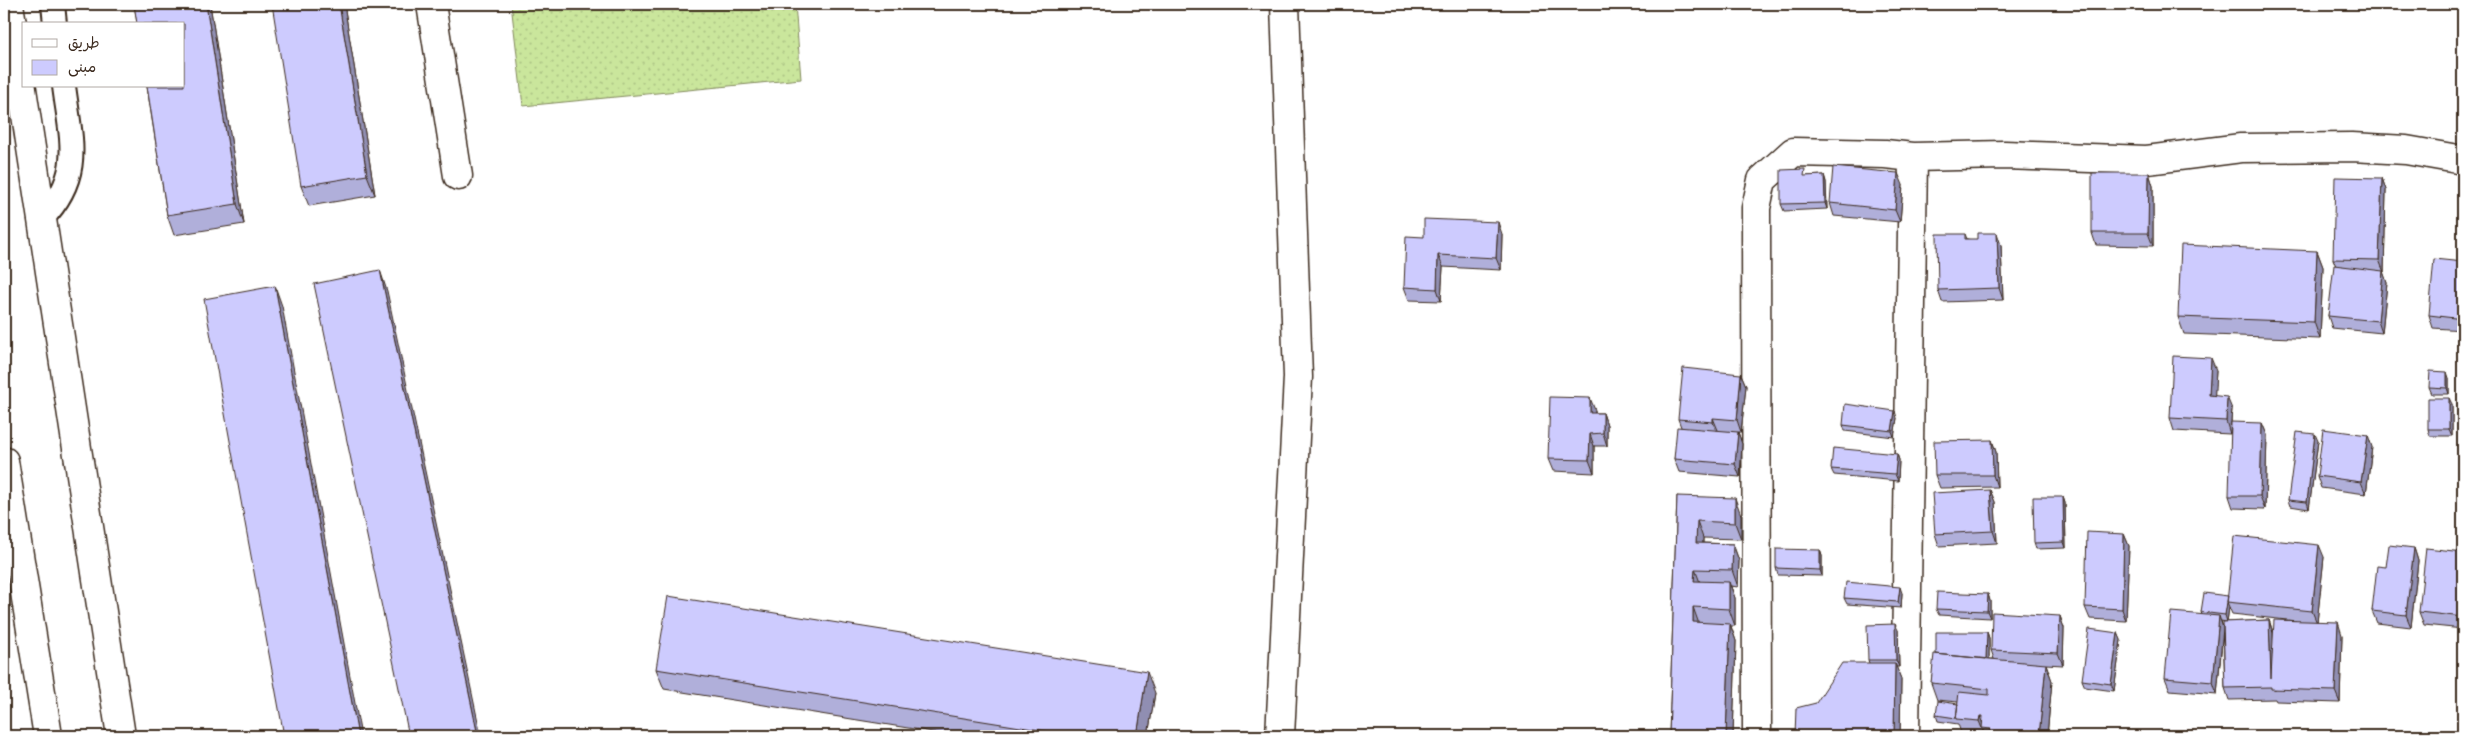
<svg xmlns="http://www.w3.org/2000/svg" width="2467" height="740" viewBox="0 0 2467 740" font-family="'Playpen Sans','Playpen Sans Arabic',sans-serif">
	<style>
		.grass { fill: url(#grass-dots); stroke: #82885d }
		.lines { fill: none; stroke-linecap: round; stroke-linejoin: round }
		.lane-casing { stroke: #3b2a1e; stroke-width: 26 }
		.street-casing { stroke: #3b2a1e; stroke-width: 31 }
		.lane { stroke: #fff; stroke-width: 22 }
		.street { stroke: #fff; stroke-width: 28 }
		.wall { fill: #b0afda; stroke: #3b2a1e; fill-rule: evenodd }
		.shaded-wall { fill: #908eb2; stroke: #3b2a1e }
		.building { fill: #cdcbfe; stroke: #3b2a1e }
	</style>
	<defs>
		<pattern id="grass-dots" width="8" height="8" patternUnits="userSpaceOnUse" patternTransform="scale(1.25)"><rect width="8" height="8" fill="#cae69c"/><path d="M2 2h.1M6 6h.1" fill="none" stroke="#aec586" stroke-width="1.8" stroke-linecap="round"/></pattern>
	</defs>
	<rect width="100%" height="100%" fill="#fff"/>
	<filter id="ink" filterUnits="userSpaceOnUse"><feTurbulence type="fractalNoise" baseFrequency=".02" numOctaves="2"/><feDisplacementMap in="SourceGraphic" scale="10" xChannelSelector="R" yChannelSelector="G"/><feConvolveMatrix kernelMatrix="1 2 1 2 8 2 1 2 1" color-interpolation-filters="sRGB"/></filter>
	<g filter="url(#ink)">
		<!-- grass -->
		<path class="grass" d="M511 4H795L801 79 523 106Z"/>
		<g class="lines">
			<defs>
				<path id="lane" d="M53 4 55 24
					M42 219C84 175 71 141 64 86"/>
				<path id="street" d="M9 4 121 736
					M431 4 458 176
					M4 461 48 736
					M1280 736 1298 377 1285 4
					M1757 736 1756 208 1762 180 1793 152 1885 154 1913 157 2004 155 2147 160 2241 148 2352 147 2406 150 2463 160
					M1905 736 1913 157"/>
			</defs>
			<!-- lane casing -->
			<use href="#lane" class="lane-casing"/>
			<!-- street casing -->
			<use href="#street" class="street-casing"/>
			<!-- lane -->
			<use href="#lane" class="lane"/>
			<!-- street -->
			<use href="#street" class="street"/>
		</g>
		<!-- wall -->
		<path class="wall" d="M134 4H210L244 224 174 235 167 215Z
			M344 4 375 195 309 206 301 186Z
			M2149 173 2153 186V246L2096 245 2092 233Z
			M1824 175 1826 182 1827 209 1784 211 1781 204 1807 176Z
			M2382 178 2386 190 2384 272H2383L2387 283 2382 333 2332 328 2328 316 2336 266 2333 259Z
			M1903 185 1900 222 1834 216 1830 203Z
			M1502 234 1501 270 1443 267 1441 301 1409 300 1404 287 1424 237Z
			M1965 234 1967 239 2001 245 2003 300 1942 302 1938 290Z
			M2317 251 2323 267 2320 339 2184 334 2178 317Z
			M2463 262V330L2433 328 2429 315Z
			M2216 370 2214 396 2232 409 2230 434 2174 431 2170 418Z
			M1741 374 1746 386 1741 432H1738L1742 444 1740 477 1679 472 1674 459 1681 427 1678 419Z
			M2449 378V394H2432L2429 387Z
			M2452 404V436H2430L2428 429Z
			M1595 410V413H1603L1607 425V446H1594V473L1553 471 1548 459Z
			M2463 414V440H2462L2460 433Z
			M1897 418 1894 437 1845 431 1843 425Z
			M2262 423 2267 435 2265 509 2233 508 2229 496Z
			M1992 440 1996 452 1997 487 1940 488 1935 475Z
			M2318 441 2309 509 2290 506 2288 500Z
			M2372 447 2366 494 2321 488 2317 476Z
			M1897 454 1899 460 1898 481 1834 475 1831 469Z
			M1990 490 1995 502 1997 543 1939 546 1935 534Z
			M1677 496 1741 515V539L1703 538V543L1733 544 1739 561 1738 587 1731 586 1735 598V626H1731L1736 641 1733 736H1669Z
			M2063 497 2065 503 2066 548 2036 549 2034 543Z
			M2124 534 2129 546 2126 621 2090 619 2085 607Z
			M2414 548 2418 561 2411 627 2377 623 2372 611 2386 567Z
			M1820 550 1822 556V576L1778 575 1776 568Z
			M2463 552V629L2424 625 2419 612Z
			M2324 557 2317 622 2342 635 2340 703 2276 701 2275 699 2229 700 2225 688 2223 633 2217 694 2170 690 2165 678 2202 615 2201 612 2228 596ZM2229 607 2232 614 2296 621 2273 632 2269 620 2227 622ZM2221 621 2226 622 2223 627Z
			M1902 593 1901 608 1847 604 1844 598Z
			M1988 594 1990 601V618L1939 615 1936 609Z
			M2060 616 2064 628 2063 665 2046 664 2052 681 2047 736H1962L1958 724 1938 721 1936 715 1958 704V702L1937 700 1931 683 1936 654 1987 632 1989 638V659H1994L1991 650Z
			M1898 630 1899 667H1896L1901 679 1900 736H1795L1816 703 1869 663 1868 660Z
			M2118 633 2121 640 2114 691 2085 687 2082 680Z
			M656 669 1155 693 1148 736H958L664 689Z"/>
		<!-- shaded-wall -->
		<path class="shaded-wall" d="M206 4H210L244 224 237 204Z
			M339 4H344L375 195 367 175Z
			M1898 173 1903 185 1900 222 1895 210Z
			M2149 173 2153 186V246L2148 233Z
			M1824 175 1826 182 1827 209 1825 203Z
			M2382 178 2386 190 2384 272 2379 260Z
			M1498 222 1502 234 1501 270 1496 258Z
			M1997 233 2001 245 2003 300 1999 288Z
			M2317 251 2323 267 2320 339 2314 322Z
			M1438 255 1443 267 1441 301 1437 289Z
			M380 270 387 291 481 736H478Z
			M2383 271 2387 283 2382 333 2378 321Z
			M275 286 282 306 361 736H358Z
			M2211 358 2216 370 2214 408 2209 395Z
			M2447 372 2449 378V394L2447 388Z
			M1741 374 1746 386 1741 432 1737 420Z
			M2227 397 2232 409 2230 434 2226 421Z
			M1590 398 1595 410 1594 425 1590 413Z
			M2449 398 2452 404V436L2449 429Z
			M1895 411 1897 418 1894 437 1892 431Z
			M1603 413 1607 425V446L1603 433Z
			M1713 418 1718 430 1717 434 1713 422Z
			M2262 423 2267 435 2265 509 2260 496Z
			M1738 432 1742 444 1740 477 1735 464Z
			M1590 434 1594 446V473L1589 460Z
			M2315 434 2318 441 2309 509 2307 502Z
			M2368 435 2372 447 2366 494 2361 482Z
			M1992 440 1996 452 1997 487 1993 475Z
			M1897 454 1899 460 1898 481 1895 474Z
			M1990 490 1995 502 1997 543 1993 531Z
			M2063 497 2065 503 2066 548 2064 542Z
			M1735 498 1741 515V539L1735 523Z
			M1697 521 1703 538 1702 560 1696 543Z
			M2124 534 2129 546 2126 621 2122 609Z
			M1733 544 1739 561 1738 587 1732 570Z
			M2319 545 2324 557 2317 623 2312 611Z
			M2414 548 2418 561 2411 627 2406 615Z
			M1820 550 1822 556V576L1820 570Z
			M1695 569 1701 585 1694 581Z
			M1729 582 1735 598V626L1729 609Z
			M1900 587 1902 593 1901 608 1898 602Z
			M1988 594 1990 601V618L1987 611Z
			M2227 602 2229 607 2227 622 2225 615Z
			M1693 607 1699 624 1693 622Z
			M2060 616 2064 628 2063 665 2058 653Z
			M2219 616 2223 628 2217 694 2213 682Z
			M2269 620 2273 633 2275 690 2271 678Z
			M2338 622 2342 635 2340 703 2335 691Z
			M1730 624 1736 641 1733 736H1726Z
			M1895 624 1898 630 1899 667 1896 660Z
			M1987 632 1989 638V666L1986 660Z
			M2118 633 2121 640 2114 691 2111 684Z
			M1895 663 1901 679 1900 736H1894Z
			M2046 664 2052 681 2047 736H2039Z
			M1147 672 1155 693 1148 736H1137Z
			M1980 716 1984 728H1982L1985 736 1979 721Z"/>
		<!-- building -->
		<path class="building" d="M134 4H206L237 204 167 215 147 86H184V24H137Z
			M272 4H339L367 175 301 186Z
			M1833 167 1898 173 1895 210 1830 203Z
			M1805 169 1804 176 1824 175 1825 203 1781 204V170Z
			M2092 173H2149L2148 233H2092Z
			M2335 177 2382 178 2379 260 2333 259Z
			M1424 219 1498 222 1496 258 1438 255 1437 289 1404 287 1406 236 1424 237Z
			M1977 233H1997L1999 288 1938 290 1937 234H1965V239H1977Z
			M2181 245 2317 251 2314 322 2178 317Z
			M2434 259 2463 262V319L2429 315Z
			M2334 265 2383 271 2378 321 2328 316Z
			M380 270 478 736H409L314 284Z
			M275 286 358 736H284L204 299Z
			M2173 356 2211 358 2209 395 2227 397 2226 421 2170 418Z
			M1683 368 1741 374 1737 420 1713 418V422L1678 419Z
			M2430 371 2447 372V388L2429 387Z
			M2463 374V389H2462Z
			M1550 397 1590 398V413H1603V433L1590 434 1589 460 1548 459Z
			M2428 398H2449V429H2428Z
			M1845 404 1895 411 1892 431 1843 425Z
			M2460 414H2463V434L2460 433Z
			M2231 422 2262 423 2260 496H2229Z
			M1677 427 1738 432 1735 464 1674 459Z
			M2323 429 2368 435 2361 482 2317 476Z
			M2297 432 2315 434 2307 502 2288 500Z
			M1992 440 1993 475H1935L1934 441Z
			M1833 448 1897 454 1895 474 1831 469Z
			M1990 490 1993 531 1935 534 1932 493Z
			M1677 496 1735 498V523L1697 521 1696 543 1733 544 1732 570 1695 569 1694 581 1729 582V609L1693 607V622L1730 624 1726 736H1669Z
			M2033 497H2063L2064 542 2034 543Z
			M2087 532 2124 534 2122 609 2085 607Z
			M2234 536 2319 545 2312 611 2227 602Z
			M2389 545 2414 548 2406 615 2372 611 2377 566 2386 567Z
			M2426 548 2463 552V617L2419 612Z
			M1776 549 1820 550V570L1776 568Z
			M1846 582 1900 587 1898 602 1844 598Z
			M1937 592 1988 594 1987 611 1936 609Z
			M2204 593 2228 596 2225 615 2201 612Z
			M668 596 1147 672 1137 736H1077L656 669Z
			M1992 612 2060 616 2058 653 1991 650Z
			M2171 612 2219 616 2213 682 2165 678Z
			M2269 620 2271 678 2274 620 2338 622 2335 691 2271 689V687L2225 688 2223 622Z
			M1895 624 1896 660H1868L1867 625Z
			M2089 629 2118 633 2111 684 2082 680Z
			M1936 632H1987L1986 659 1936 654Z
			M1934 654 2046 664 2039 736H2017L1990 734 1991 729 1982 728 1983 716H1980L1979 721 1956 719 1959 692 1989 695V689L1931 683Z
			M1842 663H1895L1894 736H1795L1796 708 1816 703Z
			M1938 701 1958 704 1956 718 1936 715Z
			M1765 734 1776 736H1765Z
			M1928 734 1950 736H1928Z"/>
	</g>
	<!-- margin -->
	<rect width="2467" height="740" fill="none" stroke="#fff" stroke-width="20"/>
	<rect x="10" y="10" width="2447" height="720" fill="none" stroke="#3b2a1e" stroke-width="2" filter="url(#ink)"/>
	<!-- legend -->
	<rect x="22" y="22" width="162" height="65" fill="#ffffff" stroke="#b1aaa5"/>
	<rect x="32" y="39" width="25" height="8" fill="#ffffff" stroke="#b1aaa5"/>
	<text x="68" y="48" font-size="15" fill="#3b2a1e">طريق</text>
	<rect x="32" y="60" width="25" height="15" fill="#cdcbfe" stroke="#b1aaa5"/>
	<text x="68" y="72" font-size="15" fill="#3b2a1e">مبنى</text>
</svg>
